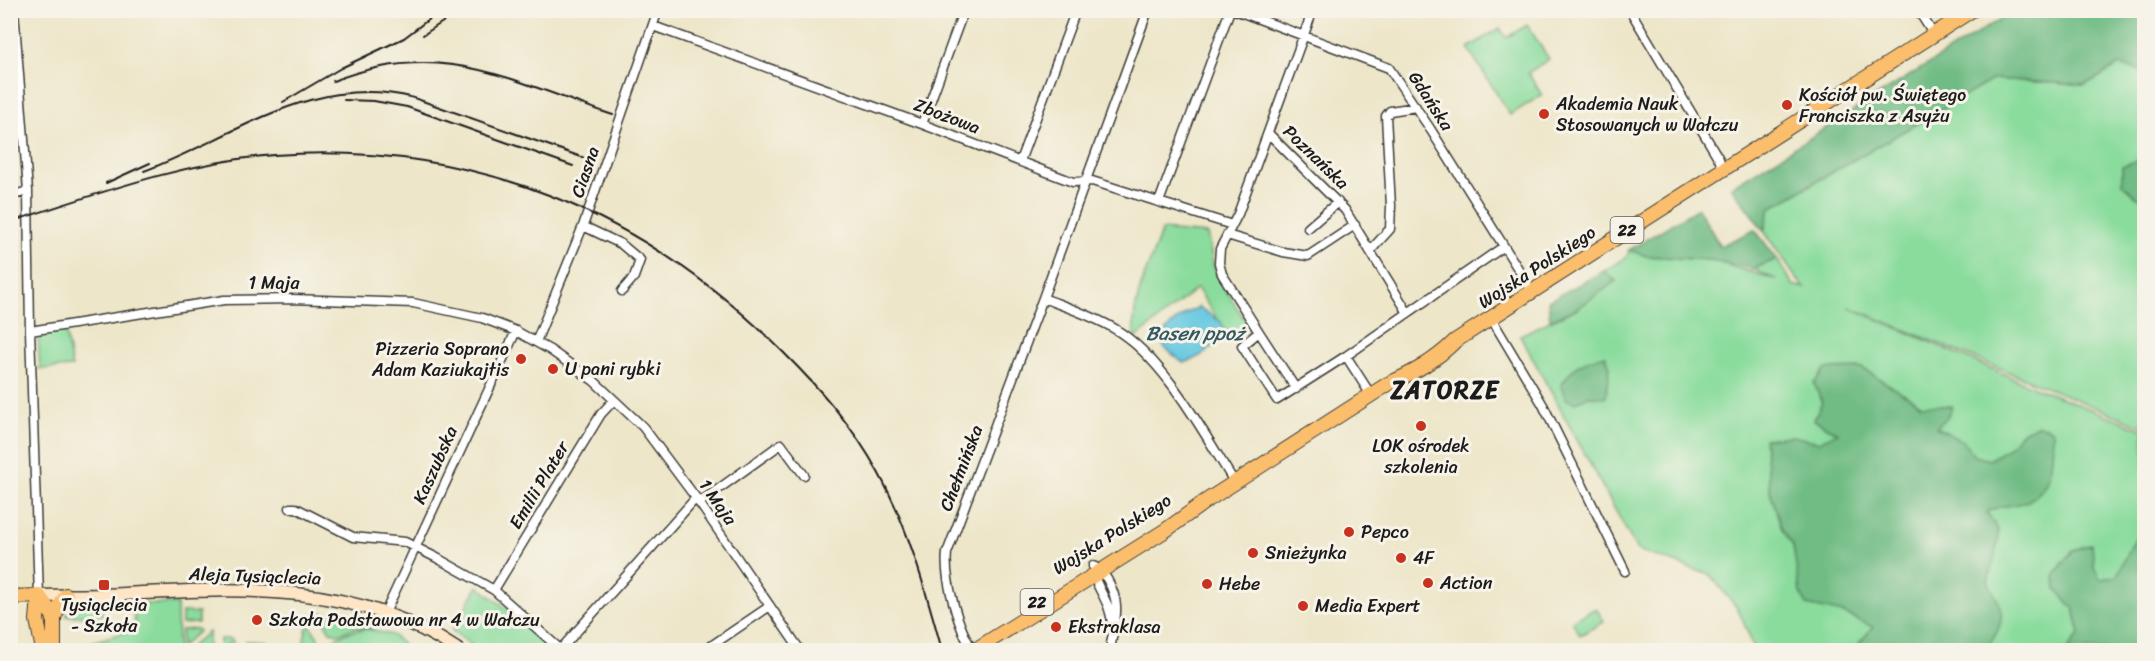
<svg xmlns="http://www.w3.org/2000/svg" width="2155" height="661" viewBox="0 0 2155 661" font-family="Sriracha,sans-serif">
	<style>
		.green { fill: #8adc9d; stroke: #537c5c; stroke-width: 1.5 }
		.forest { fill: #6fbc84; stroke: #466c50; stroke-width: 1.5 }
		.water { fill: #62c7e0; stroke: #3f727e; stroke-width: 1.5 }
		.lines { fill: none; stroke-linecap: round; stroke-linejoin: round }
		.street-casing { stroke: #3b3a36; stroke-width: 11 }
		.secondary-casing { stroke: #3b3a36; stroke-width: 15 }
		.primary-casing { stroke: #3b3a36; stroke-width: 16 }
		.street { stroke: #fff; stroke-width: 8 }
		.secondary { stroke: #fde5c5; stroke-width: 12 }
		.primary { stroke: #fabe6d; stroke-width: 14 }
		.rail { stroke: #1c1c1c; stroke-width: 2 }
		.poi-dot { fill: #c8321e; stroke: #f7f3e8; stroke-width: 2 }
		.labels { text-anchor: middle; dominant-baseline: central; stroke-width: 6; stroke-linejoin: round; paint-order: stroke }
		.shield { fill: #f7f3e8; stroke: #5e5c59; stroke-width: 1.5 }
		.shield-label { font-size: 16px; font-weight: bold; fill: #1c1c1c }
		.poi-label { font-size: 18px; fill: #1c1c1c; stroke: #f7f3e8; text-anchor: start }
		.street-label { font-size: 18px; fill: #1c1c1c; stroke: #f7f3e8 }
		.water-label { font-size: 20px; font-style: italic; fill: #345861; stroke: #f7f3e8 }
		.district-label { font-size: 24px; font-weight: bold; letter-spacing: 1.5px; fill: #1c1c1c; stroke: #f7f3e8 }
	</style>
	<rect width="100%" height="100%" fill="#f7f3e8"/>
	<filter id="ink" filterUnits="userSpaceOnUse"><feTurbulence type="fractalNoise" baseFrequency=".0167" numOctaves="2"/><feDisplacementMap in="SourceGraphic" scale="12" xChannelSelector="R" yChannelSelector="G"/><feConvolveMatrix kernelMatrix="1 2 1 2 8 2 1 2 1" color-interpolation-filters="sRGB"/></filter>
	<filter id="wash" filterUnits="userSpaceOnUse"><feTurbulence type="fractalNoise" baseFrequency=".008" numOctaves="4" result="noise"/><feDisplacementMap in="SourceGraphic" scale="24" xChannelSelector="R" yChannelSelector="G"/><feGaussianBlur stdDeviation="1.35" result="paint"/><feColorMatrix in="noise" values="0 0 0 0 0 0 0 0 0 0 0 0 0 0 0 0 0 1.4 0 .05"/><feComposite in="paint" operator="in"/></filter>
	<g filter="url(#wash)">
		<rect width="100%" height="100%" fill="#ede6c9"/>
		<!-- green -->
		<path class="green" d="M1527 25 1549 59 1528 73 1542 95 1510 115 1468 48 1500 28 1506 38Z
			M2119 65 2144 71V427L1849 307 2034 387 2144 430V650H1755L1738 609 1710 575 1637 550 1520 335 1578 308 1615 281 1604 271 1627 257 1629 250 1647 256 1711 260 1777 280 1753 269 1777 259 1793 285 1805 288 1796 278 1764 231 1770 208 1994 79 2085 85Z
			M1162 230 1207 234 1214 267 1219 279 1250 328 1232 342 1197 288 1135 339C1128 307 1151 261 1162 230Z
			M65 330 72 367 40 369 38 334Z
			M478 586 554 646 557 650H477L452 630Z
			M132 604H177L178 650H91L89 643 136 629Z
			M103 605 102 615 66 616 72 607Z
			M1596 608 1604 622 1580 635 1572 621Z
			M182 612 198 613V623L182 624Z
			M318 612 346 618 375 628H355L338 634 334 633 330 631Z
			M308 622 321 643 320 650H302Z
			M197 629 199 631 181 647V630Z
			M368 629 392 635 410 650H322C334 636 349 630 368 629Z
			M208 632V650H187Z
			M220 639H231L234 643H228L227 646 234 648 232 650H220Z
			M246 641 267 642V650H247L246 646H251V644H247Z"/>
		<!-- forest -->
		<path class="forest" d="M2013 11H2144V71L2119 65 2085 85 1994 79 1770 208 1764 231 1731 187Z
			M2144 158V199L2136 196 2122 184V166Z
			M1698 208 1720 246 1755 230 1777 259 1753 269 1711 260 1647 256 1629 250Z
			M1604 271 1616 281 1578 308 1550 320 1548 301Z
			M1605 355 1610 367 1606 397 1588 396 1575 403 1566 399 1561 385C1576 363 1579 363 1605 355Z
			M1862 368 1922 405 1952 406 1947 417 1936 427 1963 441 1975 456 1989 460 2008 448 2022 432 2038 425 2049 428 2053 432C2053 459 2053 494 2022 503 2008 508 2003 503 1987 512L1998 530V543L1988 581C2005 614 2007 619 1986 650H1853L1873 627 1843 613 1807 605 1800 593 1793 546 1782 530 1770 491 1764 439 1792 436 1819 442 1838 433 1814 420 1822 402 1814 383 1825 369Z
			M2136 537 2144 538V647L2139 650H2067L2080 634 2074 609 2056 589 2055 574 2073 550 2092 544 2094 567 2100 579 2116 577Z"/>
		<!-- water -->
		<path class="water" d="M1199 307 1221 322 1225 334C1214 347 1200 359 1183 363L1164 347 1161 340C1169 322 1183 315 1199 307Z"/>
	</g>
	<g filter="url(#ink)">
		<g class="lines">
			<defs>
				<path id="street" d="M14 10 28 191 30 331 39 596
					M1235 10 1389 68 1429 127 1532 291
					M1313 10 1238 214 1220 249 1219 263 1222 274 1259 332 1242 346 1277 400 1346 356 1503 247
					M1630 10 1719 159 1723 170
					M1918 10 1934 35
					M653 26 922 124 1073 182 1092 181 1232 225
					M922 124 964 10
					M1269 134 1345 210 1408 313
					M1020 161 1076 10
					M10 196 28 191
					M1159 202 1230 10
					M583 226 621 244 640 260 634 277 622 291
					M1308 228 1338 202
					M1227 235 1283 252 1308 256 1355 225
					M1370 251 1390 229 1391 206 1386 116 1390 111 1416 107
					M1043 298C1066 307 1094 316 1115 329 1165 359 1204 434 1235 483
					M1491 318 1543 405 1625 571
					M30 331 224 300 292 299 413 303 482 318 516 331 550 350 594 381 643 427 696 498 800 650
					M1259 332 1296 389
					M536 342 583 226 658 10
					M1346 356 1371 395
					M699 503 781 444 804 475
					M290 508H296L353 537 405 542 437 558 494 590 561 650
					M1093 566C1100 568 1102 573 1107 579 1123 606 1114 622 1110 650
					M1093 573C1099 593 1110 601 1112 624
					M494 590 601 414 614 400
					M385 613 516 331
					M560 650 696 498
					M705 650 770 606
					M973 650C958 629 944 578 947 553L1043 298 1148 10"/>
				<path id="secondary" d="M39 596C60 595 82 596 103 595 228 589 350 577 458 650"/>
				<path id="primary" d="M39 596 54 617V650
					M39 596 37 620 43 650
					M10 597 39 596
					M54 617 66 595
					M975 650 1166 530 1206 501 1388 384C1413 373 1435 361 1455 341L1972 10"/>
			</defs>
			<!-- street casing -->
			<use href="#street" class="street-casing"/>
			<!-- secondary casing -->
			<use href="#secondary" class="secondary-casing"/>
			<!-- primary casing -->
			<use href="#primary" class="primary-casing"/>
			<!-- street -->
			<use href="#street" class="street"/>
			<!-- secondary -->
			<use href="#secondary" class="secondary"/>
			<!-- primary -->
			<use href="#primary" class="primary"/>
			<!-- rail -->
			<path class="rail" d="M423 35 461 10
				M333 81C442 38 511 81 613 115
				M344 100 374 101 407 107 573 166
				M283 102 341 68 404 38 441 10
				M144 171C235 137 312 72 414 98L590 160
				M106 183 150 163
				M10 222C97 194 183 162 274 155 472 141 644 212 783 352 820 389 853 426 878 472 909 528 925 589 942 650"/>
		</g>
	</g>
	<!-- markers -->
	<g class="poi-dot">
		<circle cx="1787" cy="105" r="6"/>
		<circle cx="1544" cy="114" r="6"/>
		<circle cx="521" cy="359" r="6"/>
		<circle cx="553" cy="369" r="6"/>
		<circle cx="1421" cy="426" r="6"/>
		<circle cx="1349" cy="532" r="6"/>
		<circle cx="1253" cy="553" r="6"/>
		<circle cx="1401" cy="558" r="6"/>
		<circle cx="1428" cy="583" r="6"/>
		<circle cx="1207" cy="584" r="6"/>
		<rect x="98" y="579" width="12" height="12" rx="3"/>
		<circle cx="1303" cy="606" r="6"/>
		<circle cx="257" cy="620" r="6"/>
		<circle cx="1056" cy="627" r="6"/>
	</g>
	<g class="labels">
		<!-- shield labels -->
		<g class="shield">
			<rect x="1610.5" y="217" width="33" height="26" rx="4.5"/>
			<rect x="1020.5" y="589" width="33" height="26" rx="4.5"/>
		</g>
		<g class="shield-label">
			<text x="1627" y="230">22</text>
			<text x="1037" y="602">22</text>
		</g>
		<!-- poi labels -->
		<g class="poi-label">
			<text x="1799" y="95">Kościół pw. Świętego<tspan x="1799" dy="21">Franciszka z Asyżu</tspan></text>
			<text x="1556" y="104">Akademia Nauk<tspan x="1556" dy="21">Stosowanych w Wałczu</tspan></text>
			<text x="509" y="349" text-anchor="end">Pizzeria Soprano<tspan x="509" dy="21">Adam Kaziukajtis</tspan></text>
			<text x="565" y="369">U pani rybki</text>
			<text x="1421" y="446" text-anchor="middle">LOK ośrodek<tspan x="1421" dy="21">szkolenia</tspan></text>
			<text x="1361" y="532">Pepco</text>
			<text x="1265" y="553">Snieżynka</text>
			<text x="1413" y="558">4F</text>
			<text x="1440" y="583">Action</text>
			<text x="1219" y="584">Hebe</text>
			<text x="104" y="605" text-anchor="middle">Tysiąclecia<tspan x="104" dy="21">- Szkoła</tspan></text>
			<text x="1315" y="606">Media Expert</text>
			<text x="269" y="620">Szkoła Podstawowa nr 4 w Wałczu</text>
			<text x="1068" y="627">Ekstraklasa</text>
		</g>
		<!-- street labels -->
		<g class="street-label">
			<text transform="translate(1431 101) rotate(57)">Gdańska</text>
			<text transform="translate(947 116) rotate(21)">Zbożowa</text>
			<text transform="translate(1316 157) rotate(44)">Poznańska</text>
			<text transform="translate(585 172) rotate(-71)">Ciasna</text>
			<text transform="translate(1537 267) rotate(-33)">Wojska Polskiego</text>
			<text x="274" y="283">1 Maja</text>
			<text transform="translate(435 465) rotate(-66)">Kaszubska</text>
			<text transform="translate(961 468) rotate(-69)">Chełmińska</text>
			<text transform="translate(539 485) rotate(-59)">Emilii Plater</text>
			<text transform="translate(718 502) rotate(55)">1 Maja</text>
			<text transform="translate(1112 534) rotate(-32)">Wojska Polskiego</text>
			<text transform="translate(255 576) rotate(2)">Aleja Tysiąclecia</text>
		</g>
		<!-- water labels -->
		<g class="water-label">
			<text x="1195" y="333">Basen ppoż</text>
		</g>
		<!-- district labels -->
		<g class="district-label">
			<text x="1445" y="390">ZATORZE</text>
		</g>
	</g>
	<!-- margin -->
	<rect width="2155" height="661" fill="none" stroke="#f7f3e8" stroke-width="36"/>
</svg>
